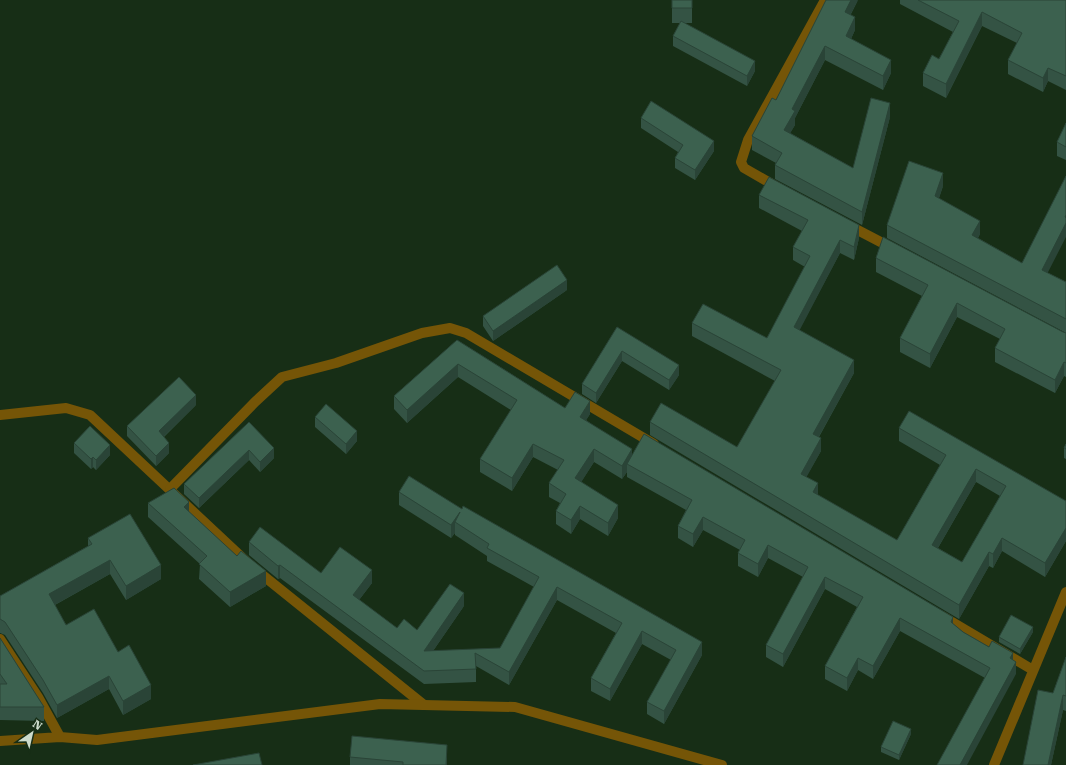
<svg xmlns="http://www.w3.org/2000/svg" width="1066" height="765" viewBox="0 0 1066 765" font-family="'Roboto Serif',serif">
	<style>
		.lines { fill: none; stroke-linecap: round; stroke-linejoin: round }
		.service { stroke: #755507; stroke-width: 10 }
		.minor { stroke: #755507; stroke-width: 10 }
		.wall { fill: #345344; fill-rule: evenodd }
		.shaded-wall { fill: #2a4437 }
		.building { fill: #3c614f; stroke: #2a4437; fill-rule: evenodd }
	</style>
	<rect width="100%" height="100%" fill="#172e16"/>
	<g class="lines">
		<!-- service -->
		<path class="service" d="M0 415 66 408 90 415 250 565 424 705"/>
		<!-- minor -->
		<path class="minor" d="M779 188 744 168 741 162 748 140 825 0
			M848 225 894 249
			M170 489 255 402 282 377 336 363 422 333 450 328 466 333 654 444
			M942 616 1033 670
			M0 639 38 697 60 737
			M0 741 60 737 97 740 380 704 515 707 722 765
			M994 765 1066 592"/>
	</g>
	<!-- wall -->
	<path class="wall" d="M672 0H692V23H685L755 71 747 86 673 46V36L680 23H672Z
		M858 0 851 14 855 30 851 39 891 73 883 90 825 60 795 118V125L790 133 853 168 890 117 862 225 775 179V165L776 163 752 150V136L776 100Z
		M900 0H1066V90L1048 81 1043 92 1008 74V60L1017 43 982 26 946 98 923 86V73L939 59 953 32 900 4Z
		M641 118 714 151 695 180 675 168V158L678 152 641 128Z
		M1066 123V160L1057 156V142Z
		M943 186 939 198 980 234 978 238 1022 263 1048 273 1066 282V377L1064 376 1055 393 995 362V348L1000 339 957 317 930 368 900 352V338L922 296 876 272V258L1063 332 1066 333 887 238V225Z
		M759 195 859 238 854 260 840 253 799 330 854 373 819 437 821 451 806 477 818 495 897 540 940 465 899 441V428L1066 501V541L1045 577 1002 551 993 568 989 566 959 619 650 435V422L737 447 775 381 692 336V323L767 338 805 267 793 260V247L802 231 759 208ZM976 482 1000 496 962 562 938 548Z
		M567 290 493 341 483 326V316Z
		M617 327 679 375 669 390 622 361 596 403 582 394V384Z
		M457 340 565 408 590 414 586 420 632 455 953 624 963 632 1013 660 1016 674 985 678 900 631 873 679 858 670 847 691 825 679V666L857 607 825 589 783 667 766 657V645L803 577 768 558 758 577 738 566V553L740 550 703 530 693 547 678 538V526L686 510 627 477V472L622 479 594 462 581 482 618 518 608 536 580 519 571 534 556 524V511L560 503 549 497V483L558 470 533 457 512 491 480 472V459L511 410 458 377 407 423 394 409V396Z
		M196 405 164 437 169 453 156 466 127 436V426Z
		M315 417 357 441 346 454 315 427Z
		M249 422 274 458 260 472 249 460 199 508 184 494V484Z
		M74 443 110 455 96 470 93 467 91 469 74 453Z
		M1066 444V459L1064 458V448Z
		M399 492 462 509 702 655 664 724 647 714V702L671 660 642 644 610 701 591 691V678L616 633 557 600 509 685 476 666V682L424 684 280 578 278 579 249 555V542L321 573 372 583 359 600 397 628 417 630 464 606 433 651 500 648 534 587 487 561V556L455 535V533L451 538 399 505Z
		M148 503 189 512 266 586 230 607 199 579 200 564 148 517Z
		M88 538 161 579 126 600 110 574 55 605 66 625 118 652 151 699 123 715 109 689 57 718 43 693 5 635 0 633V596L88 546Z
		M1033 632 1020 654 999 642V637Z
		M0 638 44 707V721L0 720Z
		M1066 657V711L1063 710 1051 765H1023L1053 693Z
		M911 734 899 760 881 752V747Z
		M350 757 447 758V765H350Z"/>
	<!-- shaded-wall -->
	<path class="shaded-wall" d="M851 0H858L845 25V12Z
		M982 12V26L946 98V84Z
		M855 17V30L846 50V36Z
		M825 46V60L795 118V125L784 144V130L792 109Z
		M891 60V73L883 90V76Z
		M755 61V71L747 86V76Z
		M1048 68V81L1043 92V78Z
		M890 103V117L862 225V212Z
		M714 141V151L695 180V170Z
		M943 173V186L935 210V196Z
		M1066 215V237L1042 284V270Z
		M980 221V234L972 249V235Z
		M859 225V238L854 260V247Z
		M840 240V253L794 341V327Z
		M567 280V290L493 341V331Z
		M957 303V317L930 368V354Z
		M622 351V361L596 403V393Z
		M854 360V373L813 447V434Z
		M1064 362V376L1055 393V380Z
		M458 364V377L407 423V410Z
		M679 365V375L669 390V380Z
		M196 395V405L159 441V431Z
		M590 401V414L580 430V417Z
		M357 431V441L346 454V444Z
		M821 438V451L801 487V474Z
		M169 443V453L156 466V456Z
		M533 444V457L512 491V478Z
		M110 445V455L96 470V460Z
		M274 448V458L260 472V462Z
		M594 449V462L575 492V478Z
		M632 449V463L627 464V472L622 479V466Z
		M249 450V460L199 508V498Z
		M93 457V467L91 469V459Z
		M976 469V482L932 558V545Z
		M818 483V497L813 492Z
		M189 502V517L184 507Z
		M618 505V518L608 536V523Z
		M580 506V519L571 534V520Z
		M460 512 455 522V533L451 538V525Z
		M703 517V530L693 547V534Z
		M1066 528V541L1045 577V563Z
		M1002 538V551L993 568V554Z
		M768 545V558L758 577V564Z
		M989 552V566L959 619V605Z
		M110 560V574L49 608V594Z
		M161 565V579L126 600V586Z
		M280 565V578L278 579V566Z
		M372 570V583L353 608V595Z
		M266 571V586L230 607V592Z
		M825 577V589L783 667V654Z
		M557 587V600L509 685V672Z
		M464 593V606L424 664V651Z
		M953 617V630L951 622Z
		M900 618V631L873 679V666Z
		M1033 627V632L1020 654V649Z
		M642 631V644L610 701V689Z
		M702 642V655L664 724V711Z
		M1013 653V666L1010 658Z
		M858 658V670L847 691V678Z
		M1016 662V674L967 765H960Z
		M109 676V689L57 718V705Z
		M151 685V699L123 715V701Z
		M1063 695V710L1051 765H1048Z
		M911 729V734L899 760V755Z
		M447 745V765H446Z"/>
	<!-- building -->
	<path class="building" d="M672 0H692V8H672Z
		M826 0H851L845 12 855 17 846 36 891 60 883 76 825 46 792 109 795 111 784 130 853 168 871 98 890 103 862 212 775 165 782 153 752 136 772 98 776 100Z
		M918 0H1066V76L1048 68 1043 78 1008 60 1022 33 982 12 946 84 923 73 932 55 939 59 959 21Z
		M681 21 755 61 747 76 673 36Z
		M651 101 714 141 695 170 675 158 683 145 641 118Z
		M1066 123V147L1057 142Z
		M909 161 943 173 935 196 980 221 972 235 1022 263 1066 176V215L1065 217 1066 218V223L1042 270 1066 282V319L887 225Z
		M769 177 859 225 854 247 840 240 794 327 854 360 813 434 821 438 801 474 818 483 813 492 897 540 946 455 899 428 909 411 1066 501V528L1045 563 1002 538 993 554 989 552 959 605 650 422 661 403 737 447 781 370 692 323 703 304 767 338 810 256 793 247 808 220 759 195ZM976 469 1006 486 962 562 932 545Z
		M883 237 1063 332 1066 333V363L1064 362 1055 380 995 348 1005 329 957 303 930 354 900 338 928 285 876 258Z
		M557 265 567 280 493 331 483 316Z
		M617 327 679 365 669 380 622 351 596 393 582 384Z
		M457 340 565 408 575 392 590 401 580 417 632 449 622 466 594 449 575 478 618 505 608 523 580 506 571 520 556 511 566 494 549 483 564 460 533 444 512 478 480 459 517 400 458 364 407 410 394 396Z
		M179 377 196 395 159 431 169 443 156 456 127 426Z
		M326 404 357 431 346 444 315 417Z
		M249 422 274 448 260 462 249 450 199 498 184 484Z
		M90 426 110 445 96 460 93 457 91 459 74 443Z
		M644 434 953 617 951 622 963 632 989 647 992 641 1013 653 1010 658 1016 662 960 765H937L990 668 900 618 873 666 858 658 847 678 825 666 863 597 825 577 783 654 766 645 808 567 768 545 758 564 738 553 745 540 703 517 693 534 678 526 692 500 627 464Z
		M1066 444V449L1064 448Z
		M409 476 462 509 463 506 702 642 664 711 647 702 676 650 642 631 610 689 591 678 622 623 557 587 509 672 475 653 476 669 424 671 280 565 278 566 249 542 260 527 321 573 340 547 372 570 353 595 397 628 404 619 417 630 450 584 464 593 424 651 500 648 539 577 487 548 489 544 455 522 460 512 451 525 399 492Z
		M174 488 189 502 184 507 237 556 241 551 266 571 230 592 199 564 207 556 148 503Z
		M130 514 161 565 126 586 110 560 49 594 66 625 94 609 118 652 129 645 151 685 123 701 109 676 57 705 43 680 5 622 0 619V596L92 544 88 538Z
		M1011 615 1033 627 1020 649 999 637Z
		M0 638 44 707H0V684H7L0 674Z
		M1066 657V696L1063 695 1048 765H1023L1038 690 1053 693Z
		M893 721 911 729 899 755 881 747Z
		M352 736 447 745 446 765H403V762L350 757Z
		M259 753 262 765H193Z"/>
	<!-- north arrow -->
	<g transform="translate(32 733) rotate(34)" stroke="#172e16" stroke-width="3" paint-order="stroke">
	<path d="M0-3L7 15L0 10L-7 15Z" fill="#cddbcc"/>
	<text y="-6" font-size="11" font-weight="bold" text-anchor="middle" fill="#cddbcc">N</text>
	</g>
</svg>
